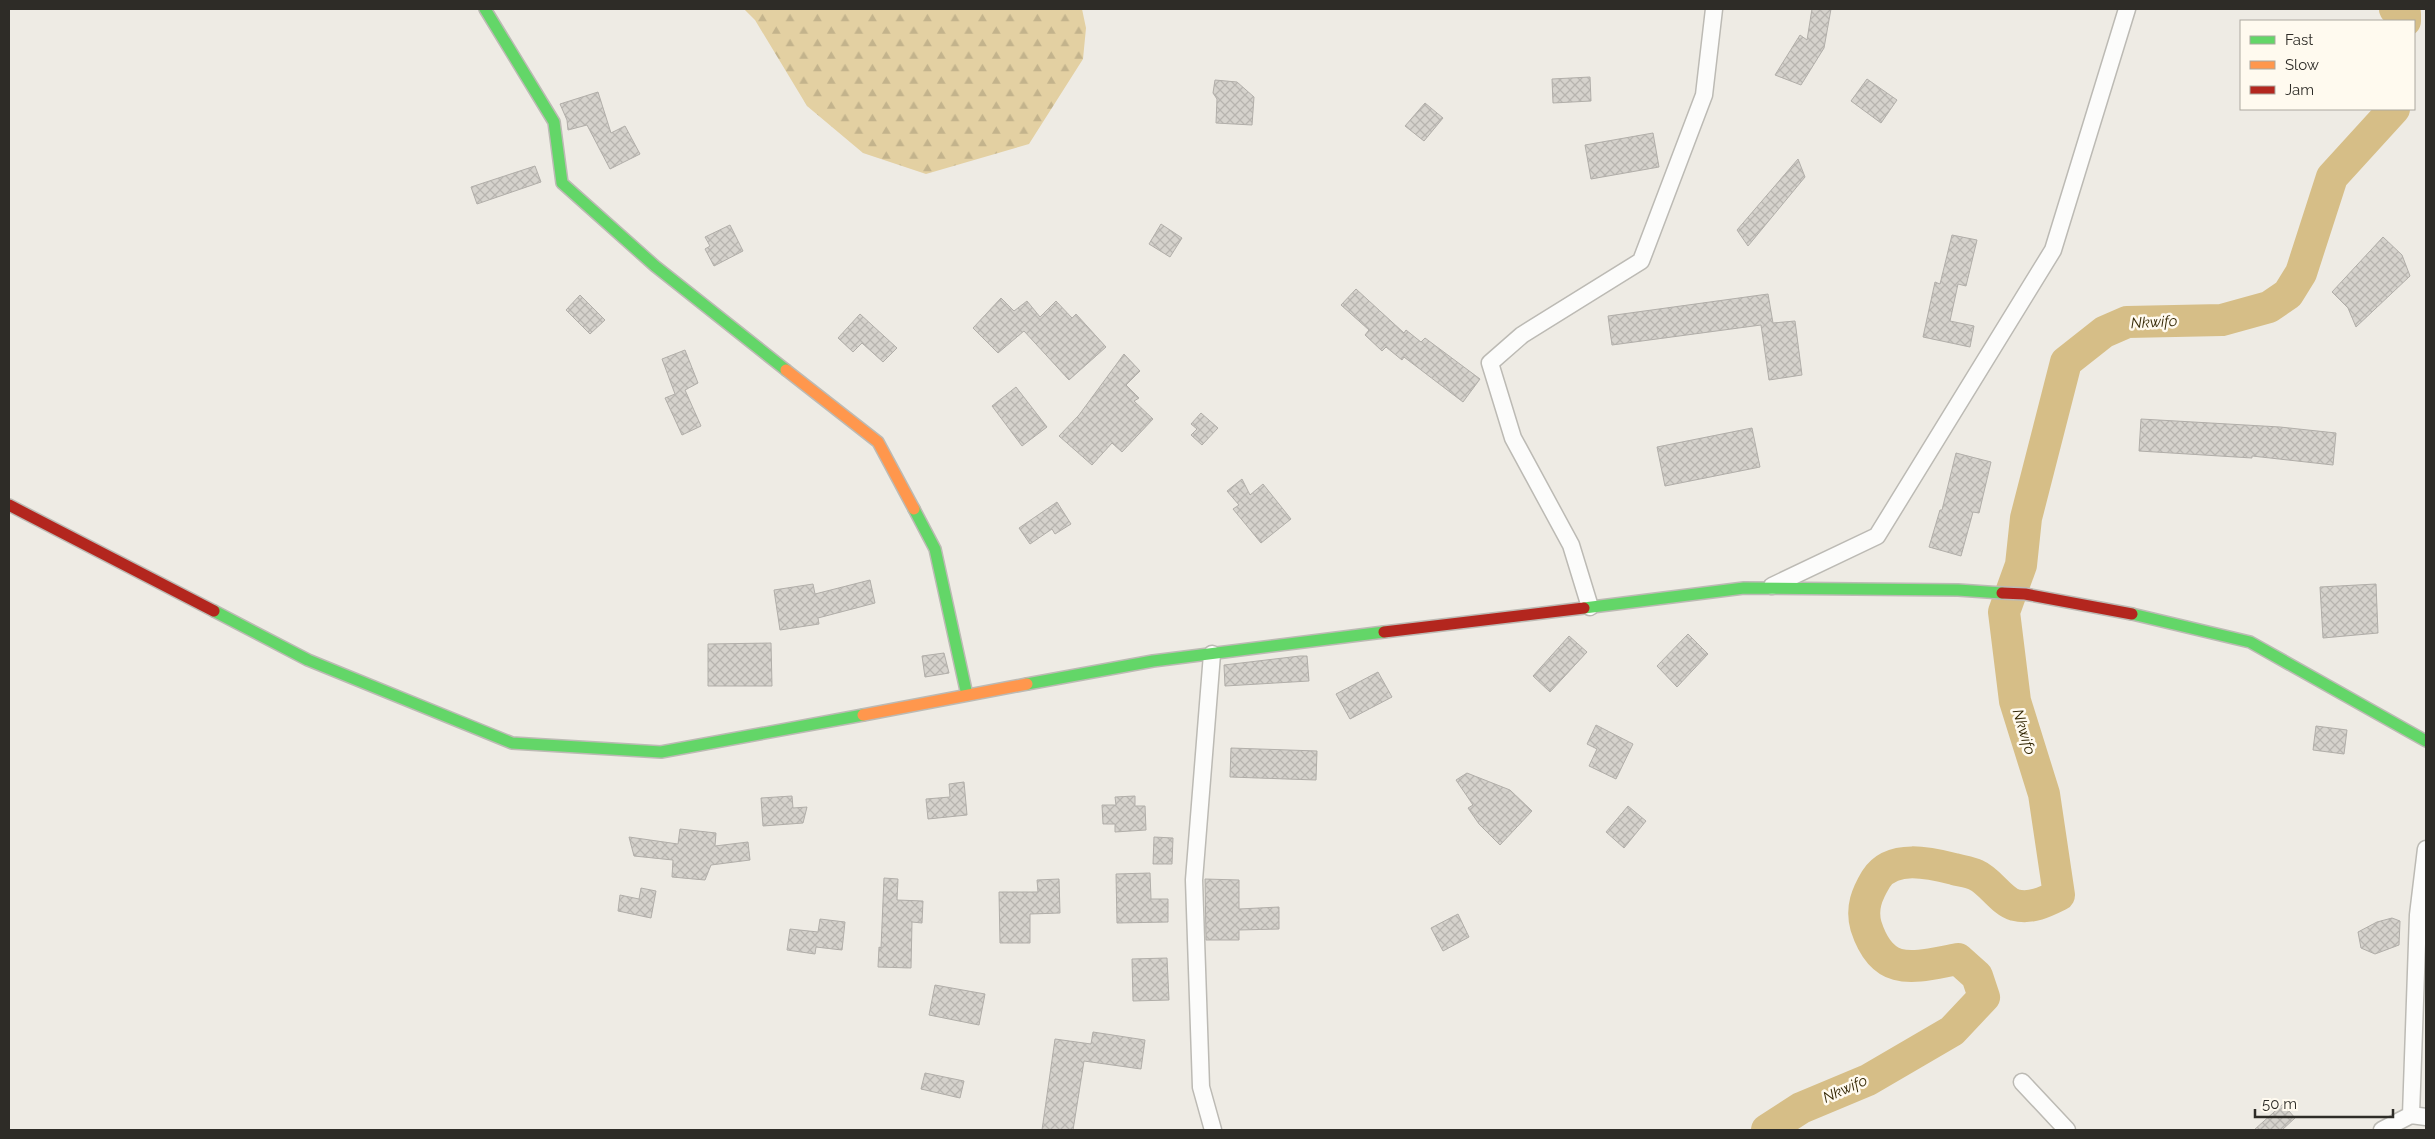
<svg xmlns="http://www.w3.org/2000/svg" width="2435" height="1139" viewBox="0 0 2435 1139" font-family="Raleway,sans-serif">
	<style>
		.forest { fill: url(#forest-firs) }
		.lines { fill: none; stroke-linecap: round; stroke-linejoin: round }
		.river { stroke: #d6be87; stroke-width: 32 }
		.building { fill: url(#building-cross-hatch); stroke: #b1aea9 }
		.street-casing { stroke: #bcbab4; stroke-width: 19 }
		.fast-casing { stroke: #bcbab4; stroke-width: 14 }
		.slow-casing { stroke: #bcbab4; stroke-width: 14 }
		.jam-casing { stroke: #bcbab4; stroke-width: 14 }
		.street { stroke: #fcfcfb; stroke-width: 16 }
		.fast { stroke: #63d668; stroke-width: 11 }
		.slow { stroke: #ff974d; stroke-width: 11 }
		.jam { stroke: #b3261e; stroke-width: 11 }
		.labels { text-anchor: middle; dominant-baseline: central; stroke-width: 5; stroke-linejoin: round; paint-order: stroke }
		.water-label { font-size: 15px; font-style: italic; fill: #352805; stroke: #fffaef }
	</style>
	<defs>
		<pattern id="forest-firs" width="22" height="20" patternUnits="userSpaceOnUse" patternTransform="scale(1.25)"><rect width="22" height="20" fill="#e3d0a2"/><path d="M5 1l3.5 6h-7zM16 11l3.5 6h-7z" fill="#c3b38c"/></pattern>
		<pattern id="building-cross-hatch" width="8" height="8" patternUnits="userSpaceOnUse" patternTransform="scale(1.25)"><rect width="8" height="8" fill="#d5d2cc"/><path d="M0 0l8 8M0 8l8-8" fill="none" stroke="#b7b4af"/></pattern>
	</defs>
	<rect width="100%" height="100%" fill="#eeebe4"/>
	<!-- forest -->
	<path class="forest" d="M744 9H1082L1086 28 1083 59 1029 144 926 174 863 153 807 106 755 20Z"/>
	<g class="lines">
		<!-- river -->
		<path class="river" d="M2395 9 2405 14V21
			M1767 1130 1801 1108 1868 1080 1952 1031 1984 997 1977 976 1958 959C1914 967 1883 979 1866 926 1861 908 1867 894 1876 879 1892 854 1930 863 1954 869 1961 871 1970 872 1976 875 1990 881 2001 901 2015 905 2031 909 2045 902 2059 895L2044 794 2015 701 2004 612 2021 565 2026 518 2066 362 2104 332 2127 322 2222 320 2269 307 2288 294 2301 273 2332 177 2394 109"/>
	</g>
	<!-- building -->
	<path class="building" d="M1812 9H1831L1824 48 1801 85 1775 75 1800 35 1807 40Z
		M1590 77 1591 101 1553 103 1552 79Z
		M1867 79 1897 100 1881 123 1851 101Z
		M1215 80 1237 82 1254 97 1252 125 1216 123 1217 99 1213 93Z
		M598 92 611 133 625 126 640 154 610 169 587 125 568 130 567 120 560 104Z
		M1425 103 1443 118 1424 141 1405 126Z
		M1653 133 1659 167 1591 179 1585 145Z
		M1798 159 1805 177 1748 246 1737 230Z
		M535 166 541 182 477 204 471 187Z
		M1161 224 1182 238 1170 257 1149 244Z
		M730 225 743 251 714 266 705 249 710 246 705 237Z
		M1952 235 1977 240 1966 286 1958 284 1950 321 1974 326 1970 347 1923 337 1935 282 1940 284Z
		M2383 237 2402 255 2410 276 2356 327 2348 308 2332 292Z
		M1356 289 1404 333 1406 330 1421 342 1425 338 1480 379 1463 402 1404 357 1402 360 1386 347 1382 351 1365 335 1369 330 1341 305Z
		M1768 294 1773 323 1795 321 1802 375 1769 380 1761 325 1612 345 1608 316Z
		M580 295 605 320 590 334 566 310Z
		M1001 298 1014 311 1027 301 1040 317 1056 301 1072 318 1076 314 1106 347 1069 380 1024 331 998 353 973 328Z
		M860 314 897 348 883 362 862 343 853 352 838 338Z
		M685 350 698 383 685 390 701 426 682 435 665 398 675 394 662 359Z
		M1124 354 1140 371 1126 385 1139 398 1134 401 1153 419 1122 452 1112 443 1092 465 1059 436 1079 415Z
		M1016 387 1047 427 1022 446 992 406Z
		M1201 413 1218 428 1202 445 1191 435 1197 429 1191 424Z
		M2141 419 2280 427 2336 433 2333 465 2252 456V458L2139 451Z
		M1752 428 1760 467 1665 486 1657 447Z
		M1956 453 1991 462 1979 513 1973 512 1961 556 1929 547 1940 510H1942Z
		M1242 479 1250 495 1263 484 1291 519 1261 543 1233 509 1239 505 1227 491Z
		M1057 502 1071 524 1055 534 1052 529 1030 544 1019 528Z
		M870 580 875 603 818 618 819 624 780 630 774 590 813 584 815 594Z
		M2376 584 2378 633 2323 638 2320 587Z
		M1688 634 1708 654 1677 687 1657 666Z
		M1569 636 1587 652 1550 692 1533 676Z
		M771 643 772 686H708V644Z
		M944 653 949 673 925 677 922 656Z
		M1300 656H1307L1309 681 1225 686 1224 665Z
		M1378 672 1392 697 1350 719 1336 694Z
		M1596 725 1633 744 1616 779 1589 766 1597 749 1587 744Z
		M2316 726 2347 730 2344 754 2313 750Z
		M1231 748 1317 751 1316 780 1230 777Z
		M1467 773 1510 790 1532 811 1500 845 1479 824 1468 808 1473 805 1456 780Z
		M964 782 967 815 928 819 926 799 950 797 949 784Z
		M792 796 793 808 807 807 803 823 763 826 761 798Z
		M1135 796V806H1145L1146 830 1115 832V824H1103L1102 805H1116L1115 797Z
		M1628 806 1646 821 1624 848 1606 832Z
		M680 829 716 833 715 846 748 842 750 860 711 865 705 880 672 877 673 860 634 856 629 837 678 844Z
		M1154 837 1173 838 1172 864H1153Z
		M1150 873 1151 899H1168V922L1117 923 1116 874Z
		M884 878 898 879 897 900 923 901 922 923 912 922 911 968 878 967 879 947 881 948Z
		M1059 879 1060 913 1030 914V943H1000L999 892H1038L1037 880Z
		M1205 879 1239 880V909L1279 907V929L1239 930V940H1206Z
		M641 888 656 891 651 918 618 911 620 895 639 899Z
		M1458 914 1469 937 1443 951 1431 928Z
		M2392 918 2400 921 2399 945 2375 954 2361 948 2358 932 2377 922Z
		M820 919 845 922 842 950 816 947 815 954 787 950 790 929 818 932Z
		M1167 958 1169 1000 1133 1001 1132 959Z
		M935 985 985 994 979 1025 929 1015Z
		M1093 1032 1145 1040 1141 1069 1084 1061 1073 1130H1042L1055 1039 1091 1044Z
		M925 1073 964 1081 960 1098 921 1089Z
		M2283 1104 2295 1118 2282 1130H2254Z"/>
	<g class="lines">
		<defs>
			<path id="street" d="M1772 586 1877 536 2053 250 2127 9
				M1590 607 1571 545 1513 438 1490 363 1522 335 1641 261 1704 95 1714 9
				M1212 654 1194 880 1201 1087 1213 1130
				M2022 1082 2067 1130
				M2411 1115 2418 915 2426 849
				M2382 1130 2411 1115 2426 1117"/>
			<path id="fast" d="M485 9 554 122 562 183 655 266 786 370
				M914 509 935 549 967 695
				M1584 608 1744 588 1958 590 2002 593
				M214 611 308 660 512 743 661 752 863 715
				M2132 614 2250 642 2426 741
				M1027 684 1153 661 1384 632"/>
			<path id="slow" d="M786 370 878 442 914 509
				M863 715 1027 684"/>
			<path id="jam" d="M9 505 214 611
				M2002 593 2025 594 2132 614
				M1384 632 1584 608"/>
		</defs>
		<!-- street casing -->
		<use href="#street" class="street-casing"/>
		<!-- fast casing -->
		<use href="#fast" class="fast-casing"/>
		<!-- slow casing -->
		<use href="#slow" class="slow-casing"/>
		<!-- jam casing -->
		<use href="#jam" class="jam-casing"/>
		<!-- street -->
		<use href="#street" class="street"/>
		<!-- fast -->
		<use href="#fast" class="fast"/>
		<!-- slow -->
		<use href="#slow" class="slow"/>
		<!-- jam -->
		<use href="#jam" class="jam"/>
	</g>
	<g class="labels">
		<!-- water labels -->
		<g class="water-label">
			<text transform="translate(2154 322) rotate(-3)">Nkwifo</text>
			<text transform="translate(2024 732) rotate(73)">Nkwifo</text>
			<text transform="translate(1845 1089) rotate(-24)">Nkwifo</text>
		</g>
	</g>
	<!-- border -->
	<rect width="2435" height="1139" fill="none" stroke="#2e2c27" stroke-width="20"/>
	<!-- legend -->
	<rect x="2240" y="20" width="175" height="90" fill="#fffaef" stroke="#aba89f"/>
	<rect x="2250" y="36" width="25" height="8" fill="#63d668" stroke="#aba89f"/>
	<text x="2285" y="45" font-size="15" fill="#2e2c27">Fast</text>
	<rect x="2250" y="61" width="25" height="8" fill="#ff974d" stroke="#aba89f"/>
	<text x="2285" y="70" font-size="15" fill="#2e2c27">Slow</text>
	<rect x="2250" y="86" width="25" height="8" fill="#b3261e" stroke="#aba89f"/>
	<text x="2285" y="95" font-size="15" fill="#2e2c27">Jam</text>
	<!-- scale -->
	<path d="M2255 1109v8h138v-8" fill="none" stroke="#2e2c27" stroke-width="2.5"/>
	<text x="2262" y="1109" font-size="15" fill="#2e2c27" stroke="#fffaef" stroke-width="4" paint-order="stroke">50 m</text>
</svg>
